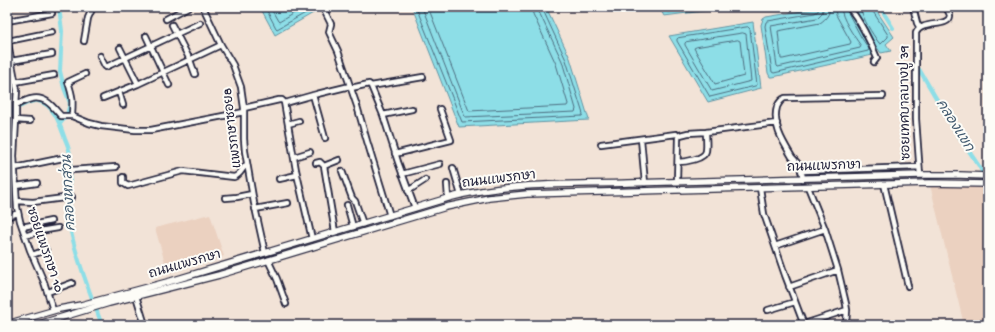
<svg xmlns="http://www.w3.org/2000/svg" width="995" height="332" viewBox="0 0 995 332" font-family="'Gochi Hand','Playpen Sans Thai',sans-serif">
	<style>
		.built { fill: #ebd1c0 }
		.water { fill: #8ddee7; stroke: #6293a2 }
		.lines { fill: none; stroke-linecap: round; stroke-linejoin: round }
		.shore { stroke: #4d6d80; stroke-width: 1 }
		.canal { stroke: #8ddee7; stroke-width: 4 }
		.minor-casing { stroke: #22223b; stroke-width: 8 }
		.major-casing { stroke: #22223b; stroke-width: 8 }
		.minor { stroke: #fdfcf7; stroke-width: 4.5 }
		.major { stroke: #fdfcf7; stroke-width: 5.5 }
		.labels { text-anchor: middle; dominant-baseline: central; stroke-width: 4; stroke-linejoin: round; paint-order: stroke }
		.street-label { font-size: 13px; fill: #22223b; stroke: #fdfcf7 }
		.water-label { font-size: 14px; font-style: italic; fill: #425a6f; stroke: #fdfcf7 }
	</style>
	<rect width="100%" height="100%" fill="#f2e3d7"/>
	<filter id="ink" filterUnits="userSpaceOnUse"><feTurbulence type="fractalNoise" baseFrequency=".025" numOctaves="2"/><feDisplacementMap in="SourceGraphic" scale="8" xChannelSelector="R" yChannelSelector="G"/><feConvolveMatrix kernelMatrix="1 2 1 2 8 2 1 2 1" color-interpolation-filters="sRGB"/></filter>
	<g filter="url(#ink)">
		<!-- built -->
		<path class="built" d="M930 185 988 186V325H964Z
			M210 214 224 256 168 273 155 228Z"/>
		<!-- water -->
		<path class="water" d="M260 7H313L315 12 275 35Z
			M412 7H546L570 58 589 120 459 127Z
			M659 7H735L664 16Z
			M826 7H849L877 54 773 77H770L768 73 761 25 763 19 766 17Z
			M856 7H874L894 37 886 44 891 51 881 53C870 38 861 25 856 7Z
			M753 22 761 88 708 102 669 36Z"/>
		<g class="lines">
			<!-- shore -->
			<path class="shore" d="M265 7 276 28 277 29 309 11 310 7
				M270 7 278 21 279 22 304 7
				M416 7 462 122 582 116 583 114 566 60 543 10V7
				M422 7 465 117 575 112 576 109 562 61 539 12 538 7
				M428 7 469 111 567 106 568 104 556 64 533 14 532 7
				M664 7 666 11 668 12 704 7
				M819 7 818 11 815 13 768 21 766 22 765 26 772 72 774 73 868 51 869 49 861 37 846 9
				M824 7 822 13 817 18 771 26 777 66 778 67 860 48 861 46C854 36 841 18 841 7
				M830 7C830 14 826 19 820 23L778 31 781 59H783L850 44 851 42 836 15 835 7
				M860 7C864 21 871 32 879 43L881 44 888 37V35L872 10 871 7
				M748 27 750 29 757 85 755 86 710 97 677 41V39L678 38Z
				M743 33 746 34 751 81 712 91 685 45V43L686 42Z
				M738 40 740 41 744 76 715 84 695 50 694 48 696 47Z"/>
			<!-- canal -->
			<path class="canal" d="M59 7 62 31 60 71 64 88 70 103 67 115 60 124
				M880 7 893 28
				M919 69 956 132 979 166 988 182
				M7 113C15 110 31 99 38 101 54 104 60 125 65 139 67 144 70 150 70 156 71 160 70 164 70 168 69 175 70 183 70 190 70 205 68 216 71 232 78 264 91 295 102 325"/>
			<defs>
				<path id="minor" d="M203 7 221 45 233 65 241 87 244 108V139L245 151 254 203 265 253
					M848 7C859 18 871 43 877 58L874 62
					M913 7 917 23 920 28
					M324 10 331 24 329 32 338 51 357 106 367 141 390 216
					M166 19 188 7
					M7 21 52 13
					M172 25 190 60 195 74
					M146 36 169 85
					M7 38 17 90 16 105C21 103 26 100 31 99 45 95 53 107 61 116H72L89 123 101 126 135 130H151L244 112
					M8 41 52 32
					M84 41 88 18 93 7
					M120 48 138 84
					M100 56 105 66 106 67 200 23
					M11 61 52 54
					M15 82 54 75
					M371 86 423 77
					M351 88 369 84 371 86 383 115 398 162 415 208
					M119 92 123 105
					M313 95 325 138
					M103 98 138 84 221 45
					M285 103 317 94 350 86
					M244 108 279 100H282L284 102 296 170 312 239
					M383 115 412 109
					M72 116C73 100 73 97 68 82L85 74
					M16 120 30 121
					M288 124 299 121
					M641 139 645 183
					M601 144 676 134
					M395 154 451 140 440 109
					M7 156H14L17 207 20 221 30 250 44 282 53 310
					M14 156 16 120V105
					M294 157 310 152
					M678 162C685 162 705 159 706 151 707 145 706 138 706 132
					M316 163 320 162 324 166
					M15 168 63 158
					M453 168 461 195
					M71 170 116 167
					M342 171 352 198 355 201 363 224
					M801 171 919 167
					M402 174 440 164
					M920 175 916 119V33C921 20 949 28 950 16 950 13 947 10 946 7
					M123 177V183L128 186 183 171 234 177C241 175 242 168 247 164
					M279 179 297 175
					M803 179C802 175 802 170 800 167 798 163 795 160 792 157 783 142 772 125 777 107 779 103 780 100 785 98L883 96
					M677 182 678 138 680 135 688 133 706 132 777 123
					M447 184 448 198
					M884 184 908 286
					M16 186 37 183
					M808 187 825 229 838 270 846 304 847 310 846 325
					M760 188 764 214 785 275 804 325
					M408 191 425 180
					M225 198 237 197 252 194
					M17 201 33 202 72 197
					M347 205 353 227
					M255 209 288 203
					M7 217 18 213
					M22 227 51 221
					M335 232 324 166 339 160
					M25 236 40 231 58 228
					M775 246 825 229
					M32 255 46 250
					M268 260 277 279 286 304
					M789 287 838 270
					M48 292 72 283
					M136 296 145 325
					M768 310 795 302
					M57 319 58 325
					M801 325 847 310"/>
				<path id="major" d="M7 324 59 309 81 305 171 281 448 198C507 182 569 185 629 183 726 180 823 178 920 175H960L988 176
					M36 325 109 303 219 275 446 207 489 198 527 194 929 183 988 184"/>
			</defs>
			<!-- minor casing -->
			<use href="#minor" class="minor-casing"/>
			<!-- major casing -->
			<use href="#major" class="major-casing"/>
			<!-- minor -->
			<use href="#minor" class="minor"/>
			<!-- major -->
			<use href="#major" class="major"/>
		</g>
	</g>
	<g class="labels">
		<!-- street labels -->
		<g class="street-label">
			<text transform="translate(906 103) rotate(-91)">ซอยเทศบาลบางปู 39</text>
			<text transform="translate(233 128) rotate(-97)">แพรกษาซอย8</text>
			<text transform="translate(824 167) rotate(-2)">ถนนแพรกษา</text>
			<text transform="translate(499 180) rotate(-7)">ถนนแพรกษา</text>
			<text transform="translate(44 250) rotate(71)">ซอยแพรกษา 10</text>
			<text transform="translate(185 265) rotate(-16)">ถนนแพรกษา</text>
		</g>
		<!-- water labels -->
		<g class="water-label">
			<text transform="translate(954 126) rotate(58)">คลองแขก</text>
			<text transform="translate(70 193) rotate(-93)">คลองหกส่วน</text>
		</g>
	</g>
	<!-- margin -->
	<rect width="995" height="332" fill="none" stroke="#fdfcf7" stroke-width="24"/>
	<rect x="12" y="12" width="971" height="308" fill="none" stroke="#22223b" stroke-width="1.5" filter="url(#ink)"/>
</svg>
